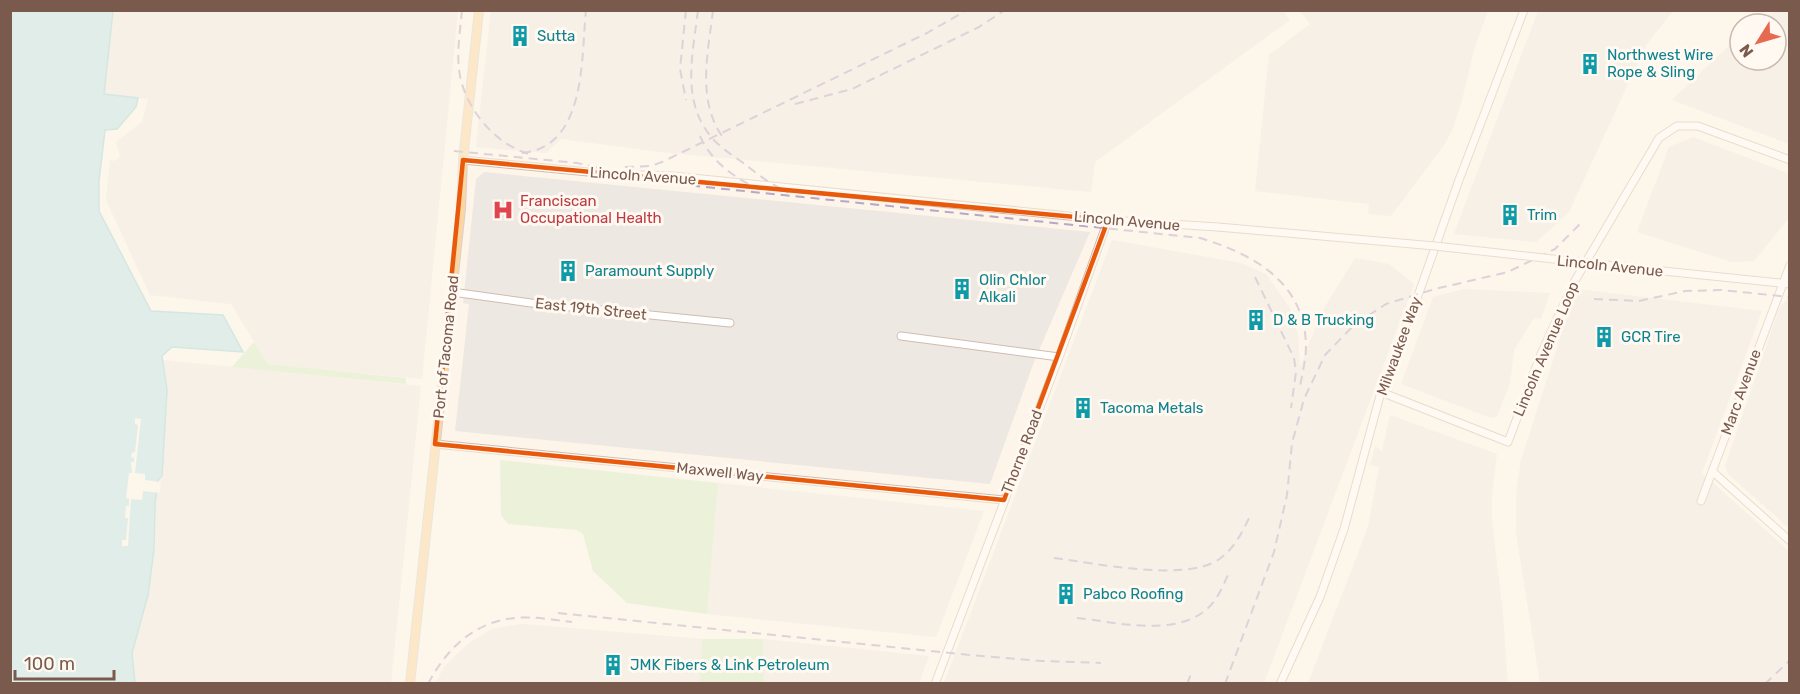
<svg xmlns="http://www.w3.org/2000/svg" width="1800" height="694" viewBox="0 0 1800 694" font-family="Rubik,sans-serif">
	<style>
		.industrial { fill: #eee8e3 }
		.green { fill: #d8ebc8 }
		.water { fill: #bee3e7; stroke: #a4d4d9; stroke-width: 1.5 }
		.pier { fill: #fdf5ea }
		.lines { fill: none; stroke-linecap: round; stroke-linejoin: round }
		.minor-casing { stroke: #d0bcaf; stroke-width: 9 }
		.major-casing { stroke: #d9d1cd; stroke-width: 10 }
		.minor { stroke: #fff; stroke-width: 7 }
		.major { stroke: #fbd6a3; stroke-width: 8 }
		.rail { stroke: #b7a7c8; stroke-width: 2; stroke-dasharray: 9 6; stroke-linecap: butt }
		.minor-bridge-casing { stroke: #d0bcaf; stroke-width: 9; stroke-linecap: butt }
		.minor-bridge { stroke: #fff; stroke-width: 7 }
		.marked { fill: none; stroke: #e8590c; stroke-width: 4.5; stroke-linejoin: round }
		.labels { text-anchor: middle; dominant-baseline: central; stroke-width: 6; stroke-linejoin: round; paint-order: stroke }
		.culture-label { font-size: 15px; fill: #0d838f; stroke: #fff9f1; text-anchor: start }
		.street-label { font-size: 15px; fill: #795a4c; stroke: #fff9f1 }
		.health-label { font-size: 15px; fill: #be3a42; stroke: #fff9f1; text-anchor: start }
	</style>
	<rect width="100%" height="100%" fill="#fdf5ea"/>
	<!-- industrial -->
	<path class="industrial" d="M113 11H458L422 379 268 364 231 304 150 295 106 200 110 160 114 161 120 157 116 142 142 122 148 99 104 95Z
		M1283 11 1290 20 1095 162 1091 192 660 152 561 139 546 153 476 147 491 11Z
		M1300 11H1488L1475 46 1461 104 1452 131 1444 145 1391 216 1368 214 1369 204 1255 191 1269 55 1310 24Z
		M1538 11H1673L1646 45 1569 212 1536 242 1454 234Z
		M1775 11H1789V144L1672 100 1740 35V60H1776V24H1756Z
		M1693 137 1787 173 1789 176V218L1754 261 1732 262 1637 232 1669 147Z
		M484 172 1090 232 1034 362 990 484 455 431 469 304 463 303 476 179Z
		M1112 240 1241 263 1266 274 1290 308 1298 334 1300 367 1321 313 1355 258 1389 264 1414 284 1264 683H944Z
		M1464 289 1550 293 1541 319 1534 318 1514 350 1510 384 1497 416 1491 418 1401 384 1433 297Z
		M1576 289 1762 311 1702 473 1789 551V683H1540L1516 533V493L1521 460Z
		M1789 296V528L1728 474 1725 466 1779 309Z
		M163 360 421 386 391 683H135L132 653 148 595 154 549 155 505 158 480 162 476 167 390Z
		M1390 415 1497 454 1492 494V520L1503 615 1508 683H1308L1368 527 1379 467 1370 465 1375 446 1382 451Z
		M718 483 984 511 936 637 707 614Z
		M522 624 702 639 699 683 435 684 444 667 469 643 492 629Z
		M763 639 929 656 919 683H764Z"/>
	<!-- green -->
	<path class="green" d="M254 342 268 364 406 378V384L232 367Z
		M500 460 718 483 707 614 627 603 593 571 583 534 577 530 508 524 501 515Z
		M702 639H763L764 683H699Z"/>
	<!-- water -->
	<path class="water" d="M10 11H113L104 94 138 98 136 107 117 129 105 130 99 181V211L151 311 223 315 243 352 172 347 162 356 167 390 162 476 158 480 155 505 154 549 148 595 132 653 135 683H11Z"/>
	<!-- pier -->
	<path class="pier" d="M135 418 141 419 135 473 145 474V480L161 482 160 493 143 491 142 500 131 499 128 546H122V540H126L128 518H125L126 506H129V499L126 498 129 473H132L131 462H134V458L131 457 132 453 135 452 138 425 135 424Z"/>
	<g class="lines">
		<defs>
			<path id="minor" d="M463 160 609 174 673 176 1108 220 1218 227
				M1634 268 1790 284
				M452 292 531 303 730 323
				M901 336 1059 357
				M1381 392 1508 442 1541 354 1573 284 1659 138 1677 126H1698L1790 160
				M435 444 1004 500
				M1712 471 1790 541
				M1701 501 1790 265
				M935 684 1061 352 1108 220
				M1280 684 1320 597 1344 529 1381 392 1420 290 1459 180 1524 10"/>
			<path id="major" d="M410 684 461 209 463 160 479 10"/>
		</defs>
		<!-- minor casing -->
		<use href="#minor" class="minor-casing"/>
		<!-- major casing -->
		<use href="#major" class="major-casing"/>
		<!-- minor -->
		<use href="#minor" class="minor"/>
		<!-- major -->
		<use href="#major" class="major"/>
		<!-- rail -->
		<path class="rail" d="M462 10C460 32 456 55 460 76 467 110 495 144 529 154
			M686 10 680 69 686 100
			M698 10C693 54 680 102 713 139 721 148 732 155 742 162 756 173 771 185 788 192
			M713 10C708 54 696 101 724 139
			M795 104 852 89 979 27 1005 10
			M700 136C711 161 734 178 759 189
			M454 151 577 163 676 184 1200 238C1253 254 1305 282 1306 346 1306 360 1302 374 1300 387
			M522 153C587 147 581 57 586 10
			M625 167 651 166 662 162 927 33 967 10
			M1255 277 1294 358 1296 372 1291 408
			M1594 299 1639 301 1685 291 1721 290 1790 297
			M1054 558C1095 563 1184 582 1218 560 1234 549 1242 533 1250 516
			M558 613 970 655 1041 661 1101 663
			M1077 618C1116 622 1176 638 1208 608 1218 599 1223 585 1229 573
			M428 684C447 648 474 622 515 618 533 616 553 620 572 622
			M1187 684 1191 674
			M1225 684 1274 552 1287 495 1292 443 1304 399 1325 355 1354 325 1386 304 1435 289 1508 272 1555 249 1581 223
			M1765 684 1790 660"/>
		<defs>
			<path id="minor-bridge" d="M1218 227 1435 246 1634 268"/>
		</defs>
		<!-- minor-bridge casing -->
		<use href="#minor-bridge" class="minor-bridge-casing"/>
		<!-- minor-bridge -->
		<use href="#minor-bridge" class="minor-bridge"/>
	</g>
	<!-- marked area -->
	<path d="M0 0H1800V694H0ZM463 160 1108 220 1004 500 435 444Z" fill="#fdf5ea" fill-opacity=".55" fill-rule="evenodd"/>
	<path class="marked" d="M463 160 1108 220 1004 500 435 444Z"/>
	<!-- icons -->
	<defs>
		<symbol id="building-bare" viewBox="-9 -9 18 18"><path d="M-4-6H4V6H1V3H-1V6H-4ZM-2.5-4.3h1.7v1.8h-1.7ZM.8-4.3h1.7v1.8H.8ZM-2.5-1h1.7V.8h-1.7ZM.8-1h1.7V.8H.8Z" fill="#0f9aa8" stroke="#fff9f1" stroke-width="2.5" paint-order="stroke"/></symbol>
		<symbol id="hospital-bare" viewBox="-9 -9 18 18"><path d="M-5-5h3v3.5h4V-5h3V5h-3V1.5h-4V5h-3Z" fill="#e0444e" stroke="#fff9f1" stroke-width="2.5" paint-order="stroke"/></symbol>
	</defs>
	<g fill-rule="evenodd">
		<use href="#building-bare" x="505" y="21" width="30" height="30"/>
		<use href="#building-bare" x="1575" y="49" width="30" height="30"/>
		<use href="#hospital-bare" x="488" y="195" width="30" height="30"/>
		<use href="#building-bare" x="1495" y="200" width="30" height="30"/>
		<use href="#building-bare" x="553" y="256" width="30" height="30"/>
		<use href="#building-bare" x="947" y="274" width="30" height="30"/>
		<use href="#building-bare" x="1241" y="305" width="30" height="30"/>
		<use href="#building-bare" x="1589" y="322" width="30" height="30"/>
		<use href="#building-bare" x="1068" y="393" width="30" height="30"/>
		<use href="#building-bare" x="1051" y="579" width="30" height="30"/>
		<use href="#building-bare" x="598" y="650" width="30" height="30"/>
	</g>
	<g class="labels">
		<!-- culture labels -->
		<g class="culture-label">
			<text x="537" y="36">Sutta</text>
			<text x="1607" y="55">Northwest Wire<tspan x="1607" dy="17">Rope &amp; Sling</tspan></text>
			<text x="1527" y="215">Trim</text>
			<text x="585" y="271">Paramount Supply</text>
			<text x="979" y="280">Olin Chlor<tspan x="979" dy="17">Alkali</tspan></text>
			<text x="1273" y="320">D &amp; B Trucking</text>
			<text x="1621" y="337">GCR Tire</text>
			<text x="1100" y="408">Tacoma Metals</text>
			<text x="1083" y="594">Pabco Roofing</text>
			<text x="630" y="665">JMK Fibers &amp; Link Petroleum</text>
		</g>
		<!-- street labels -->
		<g class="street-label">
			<text transform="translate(643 176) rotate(4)">Lincoln Avenue</text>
			<text transform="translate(1127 221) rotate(5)">Lincoln Avenue</text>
			<text transform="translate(1610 266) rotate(6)">Lincoln Avenue</text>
			<text transform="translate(591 309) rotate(6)">East 19th Street</text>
			<text transform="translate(1399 346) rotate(-70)">Milwaukee Way</text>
			<text transform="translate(446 347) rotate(-84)">Port of Tacoma Road</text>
			<text transform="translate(1546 349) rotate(-67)">Lincoln Avenue Loop</text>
			<text transform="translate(1741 392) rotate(-70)">Marc Avenue</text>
			<text transform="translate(1022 452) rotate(-69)">Thorne Road</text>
			<text transform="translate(720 472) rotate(6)">Maxwell Way</text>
		</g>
		<!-- health labels -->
		<g class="health-label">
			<text x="520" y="201">Franciscan<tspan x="520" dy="17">Occupational Health</tspan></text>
		</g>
	</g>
	<!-- border -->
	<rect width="1800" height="694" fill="none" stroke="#795a4c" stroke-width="24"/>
	<!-- north arrow -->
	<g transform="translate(1758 42) rotate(233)"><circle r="28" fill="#fff9f1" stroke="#c9b9af" stroke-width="1.5"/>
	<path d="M0-4.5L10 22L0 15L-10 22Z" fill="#e66a50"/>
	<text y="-9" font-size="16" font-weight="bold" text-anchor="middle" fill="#795a4c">N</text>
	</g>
	<!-- scale -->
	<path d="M15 670v9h99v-9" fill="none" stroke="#795a4c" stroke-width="3"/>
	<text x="24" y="670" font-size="18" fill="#795a4c" stroke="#fff9f1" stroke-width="4.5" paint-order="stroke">100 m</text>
</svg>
